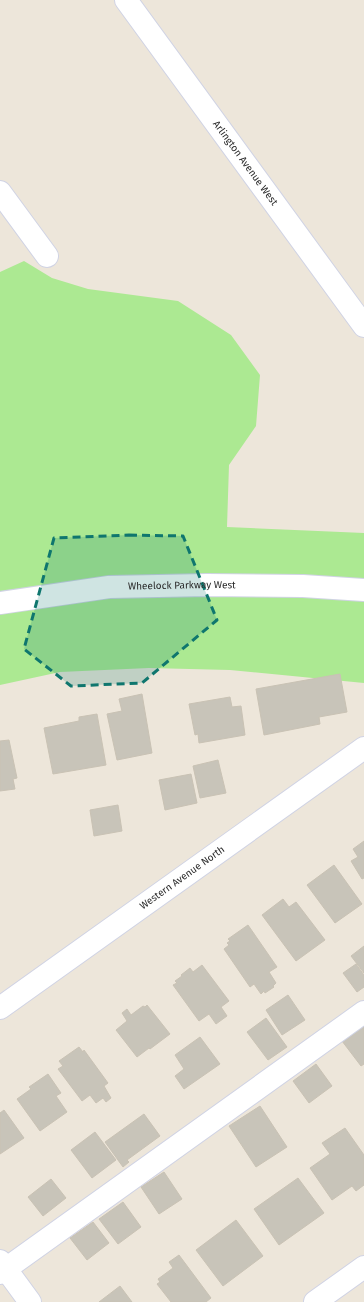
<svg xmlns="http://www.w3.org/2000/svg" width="364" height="1302" viewBox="0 0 364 1302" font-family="'Fira Sans',sans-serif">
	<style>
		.green { fill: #ace992 }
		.building { fill: #c8c4b9; stroke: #c9c2b4 }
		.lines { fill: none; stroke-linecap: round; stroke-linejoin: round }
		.minor-casing { stroke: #d0d3e4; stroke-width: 24 }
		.minor { stroke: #fff; stroke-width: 22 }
		.marked { fill: #0f766e; fill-opacity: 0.2; stroke: #0f766e; stroke-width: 3; stroke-dasharray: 8 5; stroke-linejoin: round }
		.labels { text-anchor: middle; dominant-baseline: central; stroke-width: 3; stroke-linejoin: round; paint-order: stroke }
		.street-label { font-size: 10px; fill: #2a2a2a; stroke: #fff }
	</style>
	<rect width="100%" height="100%" fill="#ede6da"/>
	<!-- green -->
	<path class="green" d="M24 261 52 278 88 289 178 301 231 335 260 375 256 426 229 465 227 527 364 533V683L230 670 149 668 60 672 0 685V272Z"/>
	<!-- building -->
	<path class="building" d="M340 674 347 712 319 717 320 724 264 735 256 689Z
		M142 694 152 753 117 760 107 714 122 711 119 699Z
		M230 697 232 707 241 706 245 735 199 743 198 734 195 735 189 704Z
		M97 714 106 765 53 774 44 728 79 721V717Z
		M9 740 17 778 13 779 15 789 0 791V741Z
		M218 760 226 793 200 798 193 766Z
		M191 774 197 803 165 810 159 780Z
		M118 805 122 831 94 836 90 810Z
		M364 841V878L362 879 351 861 358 857 353 849Z
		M334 865 362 904 335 923 307 885Z
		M283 899 289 907 296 902 325 940 296 961 262 915Z
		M248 925 277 967 269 972 276 983 273 986 274 987 265 993 264 991 261 994 254 984 250 987 224 949 229 945 227 943 230 941 228 939Z
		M364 946V973L351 956Z
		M356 964 364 975V987L357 992 343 973Z
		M202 965 229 1001 221 1007 227 1016 216 1024 209 1014 199 1021 173 985 177 983 175 981 182 976 181 975 190 968 193 972Z
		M288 995 305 1020 282 1035 266 1010Z
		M147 1005 170 1034 150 1049 149 1048 137 1057 116 1030 127 1021 122 1013 127 1009 131 1015 143 1006 145 1007Z
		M266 1018 287 1047 268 1060 247 1032Z
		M364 1024V1064L361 1066 342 1041Z
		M200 1037 220 1064 184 1089 175 1076 184 1069 175 1055Z
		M79 1047 83 1052 84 1050 108 1083 104 1086 111 1098 106 1102 103 1098 96 1103 90 1095 82 1101 58 1069 63 1066 59 1061Z
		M316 1064 332 1086 309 1103 293 1081Z
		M48 1074 61 1093 56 1096 67 1112 40 1131 17 1099 31 1089 29 1087Z
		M260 1106 287 1147 256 1167 229 1126Z
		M4 1110 24 1138 0 1154V1113Z
		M144 1114 160 1136 127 1160 129 1162 123 1167 105 1142Z
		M345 1128 364 1155V1185L356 1191 352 1186 332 1200 310 1168 330 1154 322 1143Z
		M95 1132 116 1160 92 1178 71 1150Z
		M164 1172 182 1199 159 1214 141 1187Z
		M298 1178 324 1213 279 1245 254 1209Z
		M51 1179 66 1198 43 1216 28 1197Z
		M123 1202 141 1227 118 1244 99 1219Z
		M236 1220 263 1256 223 1286 196 1250Z
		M93 1222 109 1243 87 1260 70 1238Z
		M179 1255 211 1298 206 1302H171L157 1284 160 1282 158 1279 173 1268 169 1262Z
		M120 1286 132 1302H99Z"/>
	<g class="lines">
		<defs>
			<g id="minor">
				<path id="s1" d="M126 0 364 326"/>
				<path d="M0 192 47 256"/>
				<path id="s2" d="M0 603 109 587 207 585 303 586 364 590"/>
				<path id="s3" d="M0 1008 364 748"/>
				<path d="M0 1261 30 1302"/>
				<path d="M0 1273 364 1012"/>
				<path d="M315 1302 364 1267"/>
			</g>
		</defs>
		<!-- minor casing -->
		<use href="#minor" class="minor-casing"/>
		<!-- minor -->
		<use href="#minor" class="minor"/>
	</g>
	<!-- marked area -->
	<path class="marked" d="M129 535 183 536 217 620 142 683 71 686 24 649 54 538Z"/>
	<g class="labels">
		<!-- street labels -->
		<g class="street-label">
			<text stroke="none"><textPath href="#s1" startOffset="202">Arlington Avenue West</textPath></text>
			<text stroke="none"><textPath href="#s2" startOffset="183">Wheelock Parkway West</textPath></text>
			<text stroke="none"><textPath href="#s3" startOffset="224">Western Avenue North</textPath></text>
		</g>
	</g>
</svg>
